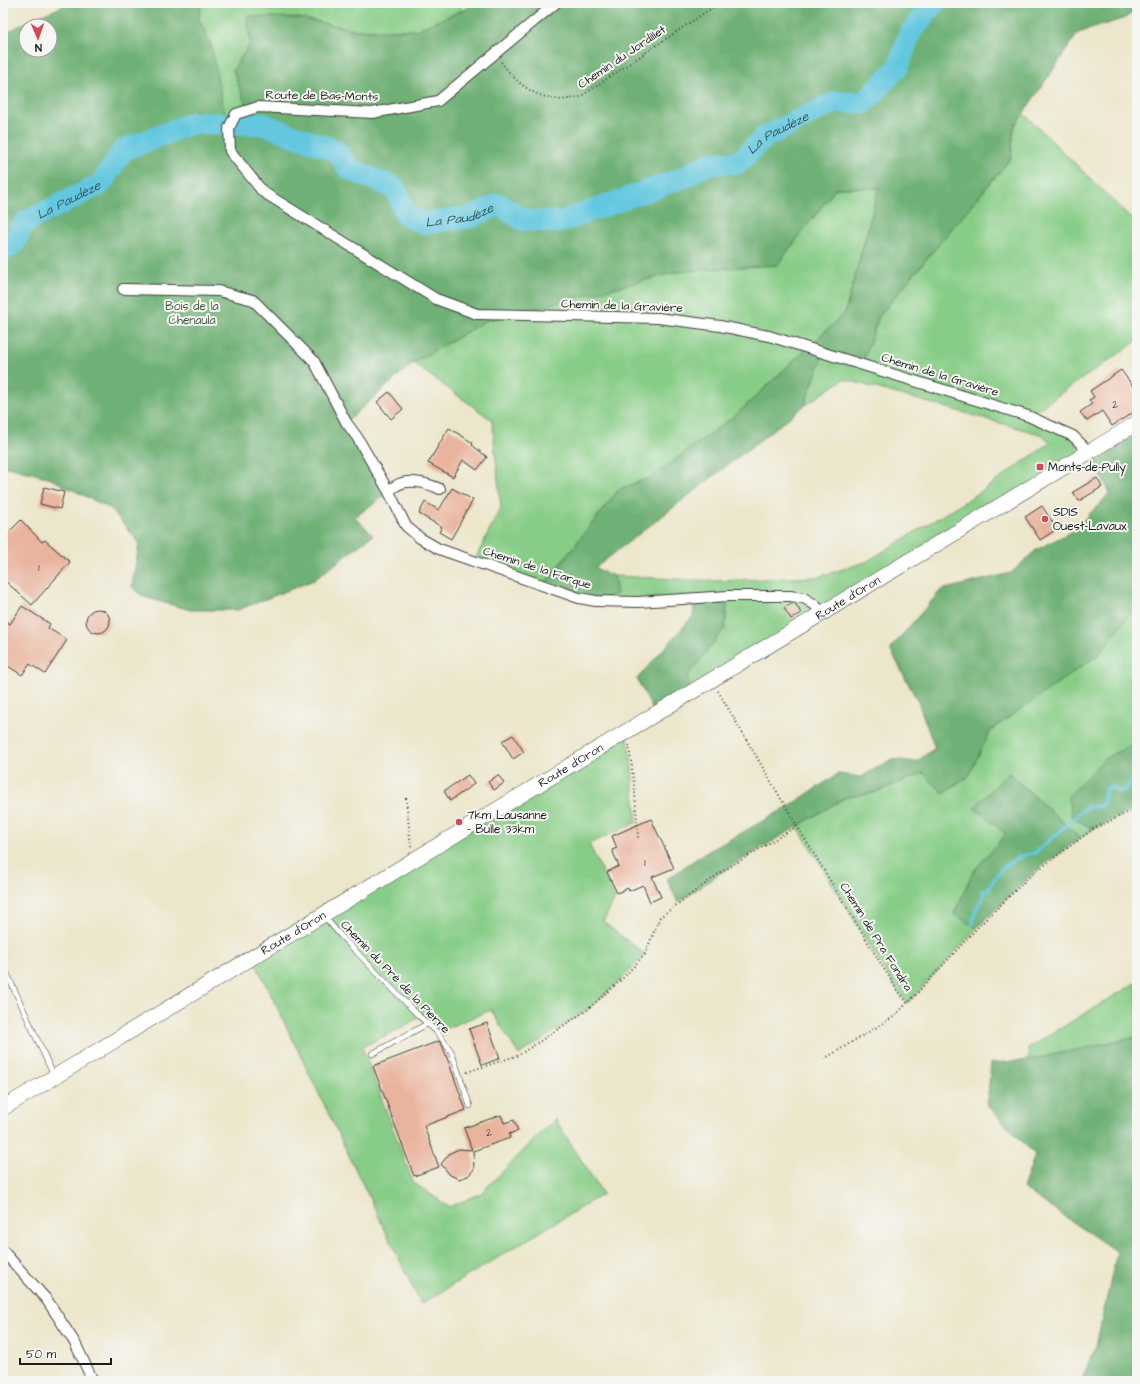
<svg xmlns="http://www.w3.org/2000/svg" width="1140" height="1384" viewBox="0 0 1140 1384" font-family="'Architects Daughter',sans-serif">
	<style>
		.green { fill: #88cd87; stroke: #527452 }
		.forest { fill: #6eb074; stroke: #456648; fill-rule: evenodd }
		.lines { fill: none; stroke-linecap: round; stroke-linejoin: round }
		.stream { stroke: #62c7df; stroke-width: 3.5 }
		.river { stroke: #62c7df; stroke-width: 22 }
		.building { fill: #e9b49d }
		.service-casing { stroke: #3b3a36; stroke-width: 6 }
		.minor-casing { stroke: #3b3a36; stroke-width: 12 }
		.secondary-casing { stroke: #3b3a36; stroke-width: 16 }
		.path { stroke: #3b3a36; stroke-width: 2; stroke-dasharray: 1 3; stroke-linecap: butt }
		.service { stroke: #fff; stroke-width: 5 }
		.minor { stroke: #fff; stroke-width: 10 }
		.secondary { stroke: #fff; stroke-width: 15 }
		.poi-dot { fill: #d1495b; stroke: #f6f6f2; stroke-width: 1.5 }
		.labels { text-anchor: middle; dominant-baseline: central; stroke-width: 4; stroke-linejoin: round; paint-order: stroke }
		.number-label { font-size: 10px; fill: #4f423c }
		.street-label { font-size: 12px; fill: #1c1c1c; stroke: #f6f6f2 }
		.park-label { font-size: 12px; fill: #425a41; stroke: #f6f6f2 }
		.poi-label { font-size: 12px; fill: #1c1c1c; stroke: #f6f6f2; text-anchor: start }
		.water-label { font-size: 13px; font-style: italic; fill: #345860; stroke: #f6f6f2 }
	</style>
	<rect width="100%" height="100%" fill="#f6f6f2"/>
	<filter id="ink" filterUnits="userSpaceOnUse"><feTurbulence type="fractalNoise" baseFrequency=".025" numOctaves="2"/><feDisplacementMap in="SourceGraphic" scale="8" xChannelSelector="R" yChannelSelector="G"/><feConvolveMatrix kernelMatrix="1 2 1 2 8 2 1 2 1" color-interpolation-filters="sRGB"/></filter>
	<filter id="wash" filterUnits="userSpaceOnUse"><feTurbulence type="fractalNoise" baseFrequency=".012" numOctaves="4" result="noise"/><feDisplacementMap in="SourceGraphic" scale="16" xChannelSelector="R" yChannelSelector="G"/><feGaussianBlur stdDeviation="0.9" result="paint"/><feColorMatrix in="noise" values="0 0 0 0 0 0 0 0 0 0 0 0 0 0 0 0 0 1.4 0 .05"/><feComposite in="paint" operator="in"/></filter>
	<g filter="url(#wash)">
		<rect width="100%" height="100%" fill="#ece6cb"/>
		<!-- green -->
		<path class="green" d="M201 3H458L463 10 416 30H357L299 18 250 44 233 70 246 105 229 128 199 19Z
			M1023 113 1137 224V341L1028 416 1073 436 1089 452 692 692 687 677 725 628 727 596 596 601 616 594 614 576 716 581 818 577 866 562 982 491 1050 443 1043 435 844 379 804 406 824 352 862 364 879 316 1011 158 1014 127Z
			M836 188H879L845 313 737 414 652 477 619 489 543 586 474 561 501 508 492 420 413 363 485 321 680 271 777 265Z
			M1136 605H1137V742L1134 743 1072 817 1093 829 1080 838 1009 773 1007 834 973 872 954 914 977 928 908 1003 897 990 797 826 846 797 873 793 924 773 968 777 990 730 1099 654Z
			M626 732 631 759 637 822 589 844 615 899 603 922 645 954 623 978 587 1010 519 1055 491 1010 437 1032 419 1017 403 1027 362 1047 413 1182 449 1207 480 1194 555 1119 603 1194 421 1304 253 958Z
			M1137 982V1037L1029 1060 1028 1048Z"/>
		<!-- forest -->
		<path class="forest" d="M70 3H201L199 19 211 45 222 101 229 126 246 105 233 70 250 44 247 16 299 18 357 30H416L463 10 475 3H1137V9L1125 18 1078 33 1014 127 1011 158 879 316 862 364 824 352 804 406 595 568 614 576 617 594 596 601 543 586 619 489 652 477 737 414 845 313 879 188H836L777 265 680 271 485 321 413 363 346 422 389 492 355 517 373 535 314 580 238 610H191L143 597 132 587 139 543 111 509 47 477 3 466V35L24 23ZM26 26H50V50H26Z
			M1137 423V605L1099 654 991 730 968 777 943 793 923 773 873 793 846 797 720 873 678 903 667 879 702 855 786 808 838 774 861 777 892 759 916 762 935 748 918 702 890 649 941 590 1011 573 1036 550 1073 531 1110 493 1089 452Z
			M728 596 725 628 687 677 692 692 655 714 637 679 693 616 695 598Z
			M1137 742V808L1093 829 1072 817 1068 797 1105 758Z
			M1008 773 1080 838 1031 875 977 928 954 914 973 872 1006 834 974 808Z
			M1137 1037V1381H1081L1096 1346 1117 1252 1023 1188 1035 1155 987 1105 991 1063 1029 1060Z"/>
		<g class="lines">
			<!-- stream -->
			<path class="stream" d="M972 925 976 909 983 899V890L989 889C996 870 1015 855 1035 853L1087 807 1101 806 1104 802 1105 790 1113 787 1118 792 1125 790 1132 779 1137 776"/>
			<!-- river -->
			<path class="river" id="s1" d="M3 250 13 245 25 222 101 184 123 150 192 123 262 124 337 151 349 169 395 188 407 216 424 223 472 217 499 204 523 220 560 222 685 177 709 163H738L765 137 835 102 864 103 898 67 910 33 934 3"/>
		</g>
		<g id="blocks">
			<!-- building -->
			<path class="building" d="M1121 370 1132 385 1137 382V410L1112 426 1102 411 1087 421 1080 412 1092 404 1089 400 1094 397 1090 391Z
				M389 392 403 409 391 419 377 402Z
				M449 428 473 443 472 445 487 457 477 470 463 460 453 477 428 463Z
				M1097 478 1102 487 1079 501 1073 492Z
				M44 487 64 492 60 509 40 504Z
				M452 488 473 500 451 539 439 532 442 527 419 514 425 502 439 510Z
				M1042 506 1057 529 1040 540 1025 517Z
				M21 520 42 542 45 540 70 562 32 605 3 579V524L10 531Z
				M793 603H795L801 613 791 619 784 608Z
				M22 606 50 624 48 628 67 640 45 674 30 664 22 675 3 663V619L10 624Z
				M86 621a12 12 0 1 1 24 0a12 12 0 1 1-24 0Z
				M513 735 524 752 513 759 502 741Z
				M468 775 474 784 450 801 444 791Z
				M498 775 504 783 494 790 488 782Z
				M651 819 674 868 652 877 661 897 650 902 643 885 629 891 628 888 617 893 607 872 619 866 612 850 617 848 612 836Z
				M487 1023 500 1058 482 1065 469 1029Z
				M439 1041 443 1047 466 1110 424 1126 439 1167 414 1176 373 1066Z
				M501 1115 504 1123 514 1120 518 1131 509 1134 510 1138 473 1151 474 1169 468 1176 459 1179 450 1175 441 1164 450 1153 459 1149 472 1150 464 1128Z"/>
		</g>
	</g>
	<g filter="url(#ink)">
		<use href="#blocks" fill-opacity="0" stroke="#3b3a36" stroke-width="1"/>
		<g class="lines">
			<defs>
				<path id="service" d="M324 916 340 935 419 1016 437 1032 451 1051 470 1106
					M3 965 54 1076
					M372 1054 427 1024"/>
				<path id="minor" d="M556 3 438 101 372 113 258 107 236 114 229 128 230 151 263 192 436 299 477 314 658 318 720 326 769 336 1028 416 1073 436 1089 452
					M123 289 218 291 253 300 314 361 346 422 357 437 389 492
					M440 489C425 482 401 476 389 492L406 526 420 538 439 549 579 598 596 601 638 602 728 596H790L804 598 815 605 822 613
					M3 1251 47 1300 75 1343 93 1381"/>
				<g id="secondary">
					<path id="s2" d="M3 1108 1137 423"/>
				</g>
			</defs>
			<!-- service casing -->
			<use href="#service" class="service-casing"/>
			<!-- minor casing -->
			<use href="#minor" class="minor-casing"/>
			<!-- secondary casing -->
			<use href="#secondary" class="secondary-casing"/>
			<!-- path -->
			<path class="path" d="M501 62C515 81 530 95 555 99 562 101 572 98 580 97L719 3
				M718 691 797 826 897 990 908 1003 977 928 1031 875 1093 829 1137 808
				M629 745 635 793 638 838
				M406 798 411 847
				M824 1059 895 1016 907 1003
				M467 1072 519 1055 587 1010 623 978 645 954 660 917 720 873 797 826"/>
			<!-- service -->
			<use href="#service" class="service"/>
			<!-- minor -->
			<use href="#minor" class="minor"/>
			<!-- secondary -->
			<use href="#secondary" class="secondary"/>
		</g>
	</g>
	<!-- markers -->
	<g class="poi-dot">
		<rect x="1036" y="463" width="8" height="8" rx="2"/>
		<circle cx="1045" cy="519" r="4"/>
		<circle cx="459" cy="822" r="4"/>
	</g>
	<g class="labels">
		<!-- number labels -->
		<g class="number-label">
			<text x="1115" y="405">2</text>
			<text x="39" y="568">1</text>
			<text x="645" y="863">1</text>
			<text x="489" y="1133">2</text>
		</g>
		<!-- street labels -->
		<g class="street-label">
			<text transform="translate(622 57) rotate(-34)">Chemin du Jordillet</text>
			<text transform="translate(322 96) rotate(1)">Route de Bas-Monts</text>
			<text transform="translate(622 306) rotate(2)">Chemin de la Gravière</text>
			<text transform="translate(940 375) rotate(17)">Chemin de la Gravière</text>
			<text transform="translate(537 568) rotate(18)">Chemin de la Farque</text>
			<text stroke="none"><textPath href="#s2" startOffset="987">Route d'Oron</textPath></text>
			<text stroke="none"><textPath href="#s2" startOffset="663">Route d'Oron</textPath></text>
			<text stroke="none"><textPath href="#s2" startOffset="339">Route d'Oron</textPath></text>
			<text transform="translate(876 937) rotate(58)">Chemin de Pra Fondra</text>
			<text transform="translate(395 977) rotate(46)">Chemin du Pré de la Pierre</text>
		</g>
		<!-- park labels -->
		<g class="park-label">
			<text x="192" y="306">Bois de la<tspan x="192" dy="14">Chenaula</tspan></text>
		</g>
		<!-- poi labels -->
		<g class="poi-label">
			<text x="1048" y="467">Monts-de-Pully</text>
			<text x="1053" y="512">SDIS<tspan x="1053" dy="14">Ouest-Lavaux</tspan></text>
			<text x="467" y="815">7km Lausanne<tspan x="467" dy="14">- Bulle 33km</tspan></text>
		</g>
		<!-- water labels -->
		<g class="water-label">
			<text stroke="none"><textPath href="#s1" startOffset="891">La Paudèze</textPath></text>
			<text stroke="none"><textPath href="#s1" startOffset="86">La Paudèze</textPath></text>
			<text stroke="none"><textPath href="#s1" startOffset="543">La Paudèze</textPath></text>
		</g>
	</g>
	<!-- margin -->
	<rect width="1140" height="1384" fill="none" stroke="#f6f6f2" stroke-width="16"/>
	<!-- north arrow -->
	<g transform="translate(38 38) rotate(178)"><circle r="19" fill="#f6f6f2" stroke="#9f9f9c"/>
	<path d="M0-3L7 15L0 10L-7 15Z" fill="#d1495b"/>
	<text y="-6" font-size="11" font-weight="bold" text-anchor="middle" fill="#1c1c1c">N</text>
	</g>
	<!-- scale -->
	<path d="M20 1358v6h91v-6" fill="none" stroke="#1c1c1c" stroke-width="2"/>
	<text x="26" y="1358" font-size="12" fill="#1c1c1c" stroke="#f6f6f2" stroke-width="3" paint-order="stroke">50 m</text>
</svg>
